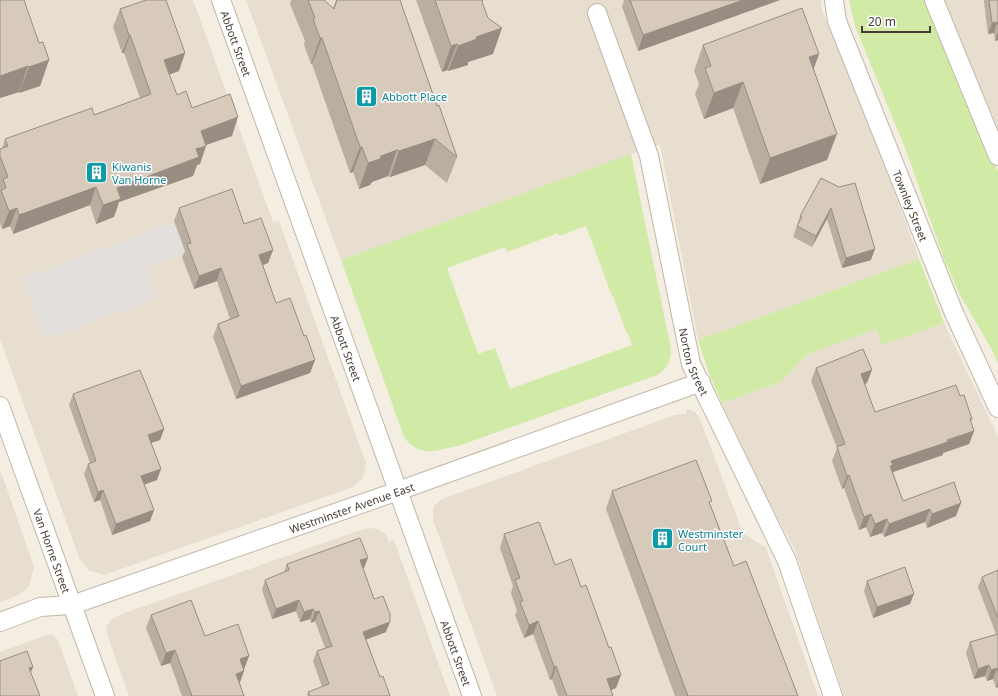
<svg xmlns="http://www.w3.org/2000/svg" width="998" height="696" viewBox="0 0 998 696" font-family="'Noto Sans',sans-serif">
	<style>
		.residential { fill: #e7ded0 }
		.green { fill: #d1eba7; fill-rule: evenodd }
		.parking { fill: #e3dfdc }
		.lines { fill: none; stroke-linecap: round; stroke-linejoin: round }
		.minor-casing { stroke: #c2b7a7; stroke-width: 20 }
		.minor { stroke: #fff; stroke-width: 18 }
		.wall { fill: #baaea0 }
		.shaded-wall { fill: #978d82 }
		.building { fill: #d8caba; stroke: #978d82 }
		.labels { text-anchor: middle; dominant-baseline: central; stroke-width: 3; stroke-linejoin: round; paint-order: stroke }
		.street-label { font-size: 11px; fill: #453c32; stroke: #fff }
		.culture-label { font-size: 11px; fill: #0d838f; stroke: #fff; text-anchor: start }
	</style>
	<rect width="100%" height="100%" fill="#f3ede2"/>
	<!-- residential -->
	<path class="residential" d="M0 0H193L273 222 279 221 363 455 366 462 363 478 353 487 104 575 90 571 80 560 0 339Z
		M246 0H821V8L880 152 919 259 698 340 660 144 341 260Z
		M942 0H998V133Z
		M944 323 998 437V696H844L795 550 763 490 722 403 781 382 805 355 876 329 882 345Z
		M687 409 695 412 700 419 743 533 766 548 818 696H497L433 520V513L434 506 442 499 675 415 686 414Z
		M0 469 34 567 30 584 25 590 16 596 0 602Z
		M372 528 379 530 386 535 389 542 394 540 450 696H129L107 634 106 627 111 620 122 614 363 529Z
		M50 634 54 636 58 640 78 696H0V652Z"/>
	<!-- green -->
	<path class="green" d="M849 0H926L991 159 998 171V364L991 348 960 295 944 259 907 153 855 26Z
		M631 154 671 349C671 361 667 369 657 375L461 445C438 450 420 459 404 437L341 260ZM586 226 612 296H613L627 334H628L632 345 510 389 495 348 478 354 447 268 505 247 507 252 558 233 559 236Z
		M919 259 944 323 882 345 876 329 806 355 781 382 722 403 710 376 698 340Z"/>
	<!-- parking -->
	<path class="parking" d="M176 222 187 252 145 268 156 298 45 339 23 278Z"/>
	<g class="lines">
		<defs>
			<g id="minor">
				<path id="s1" d="M221 0 472 696"/>
				<path id="s2" d="M834 0 837 21 954 313 998 408"/>
				<path d="M934 0 998 156"/>
				<path id="s3" d="M597 13 649 156 691 364 787 561 833 696"/>
				<path id="s4" d="M0 406 105 696"/>
				<path id="s5" d="M0 622 40 607 72 605 398 491 701 382"/>
			</g>
		</defs>
		<!-- minor casing -->
		<use href="#minor" class="minor-casing"/>
		<!-- minor -->
		<use href="#minor" class="minor"/>
	</g>
	<!-- wall -->
	<path class="wall" d="M0 0 39 43 49 60 40 86 19 93V92L0 98Z
		M291 0H324L333 8 336 0H400L437 106 457 157 447 183 425 165 390 177 388 176 372 182 370 185 359 189 353 172 350 173 312 64H311L304 45 305 41 290 4Z
		M416 0H483L482 2 493 54 468 62V65L448 71 447 70 442 72Z
		M624 0H780L638 51 622 7Z
		M984 0H998V40L995 41 994 33 988 34 984 2Z
		M120 9 179 71 169 74 177 95 192 108 232 136 206 145 200 164 197 165 193 176 119 202 114 217 96 224 90 205 13 234 10 226 2 229 0 223V149H2L5 139 94 115 140 98 124 53H122L113 27Z
		M703 45 813 69 827 160 760 184 733 108 704 119 695 94 699 84 694 71Z
		M821 178 871 260 842 268 827 219 812 247 793 237 800 216Z
		M179 208 244 224 273 250 268 263 263 265 276 303 304 336 315 360 310 373 236 399 213 337 218 324 230 319 217 281 194 289 182 257 185 251 174 221Z
		M816 368 867 383 864 384 875 412 960 396 972 419 971 422 974 431 969 444 943 453V455L893 472 903 501 956 516 927 528 925 522 884 537 882 533 870 537 866 527 859 530 844 488 842 489 832 461 837 448 811 381Z
		M73 394 164 429 160 440 151 443 157 480 144 484 154 510 150 521 112 535 100 500 94 502 84 474 88 464 90 463 69 405Z
		M612 491 710 504 734 566 798 696H675L606 509Z
		M504 534 555 565 616 688 611 690 613 696H558L552 679 550 680 533 634 524 638 515 615 517 611 511 593 513 586 500 548Z
		M287 564 364 568H363L386 632 366 639 380 677 390 696H307L308 692 322 687 313 661 317 651 325 648 315 621 311 623 310 619 300 622 296 611 272 619 262 590 265 580 284 572Z
		M998 570V687L996 688 993 679 987 681 985 676 974 679 966 653 970 642 996 634 978 587 982 577Z
		M867 581 910 604 873 618 864 591Z
		M151 615 205 636 249 656 244 669H243L244 671 240 683 244 696H182L170 663 161 666 146 628Z"/>
	<!-- shaded-wall -->
	<path class="shaded-wall" d="M743 0H780L638 51 643 35Z
		M997 22 994 33 988 34 992 23Z
		M502 28 493 54 468 62V65L448 71 458 46 476 37Z
		M998 32V40L995 41Z
		M129 35H130L124 53H122Z
		M320 38H322L312 64H311Z
		M457 44 447 70 442 72 451 46Z
		M185 53 179 71 158 79 164 60Z
		M819 54 810 79 809 57Z
		M49 60 40 86 19 93 29 67Z
		M28 66 19 92 0 98V76Z
		M743 82 733 108 704 119 714 93Z
		M238 117 232 136 194 149 201 131Z
		M837 134 827 160 760 184 770 158Z
		M435 139 425 165 390 177 399 151Z
		M206 146 200 164 197 165 193 176 119 202 114 217 96 224 103 205 117 188 196 149Z
		M360 147H362L353 172 350 173Z
		M397 150 388 176 372 182 370 185 359 189 368 163 381 156Z
		M96 187 90 205 13 234 19 215Z
		M17 208 10 226 2 229 9 211Z
		M831 208 827 219 812 247 816 236Z
		M875 249 871 260 842 268 846 258Z
		M273 250 268 263 254 268 259 255Z
		M221 268 217 281 194 289 199 276Z
		M315 360 310 373 236 399 241 386Z
		M872 370 867 383 856 387 861 374Z
		M164 429 160 440 144 445 148 435Z
		M974 431 969 444 943 453V455L890 473 891 461Z
		M161 469 157 480 138 487 141 476Z
		M849 475 844 488 842 489 847 476Z
		M103 490 100 500 94 502 98 492Z
		M961 503 956 516 927 528 932 514Z
		M930 509 925 522 884 537 889 524Z
		M154 510 150 521 112 535 116 524Z
		M871 514 866 527 859 530 864 517Z
		M887 519 882 533 870 537 875 524Z
		M368 558 364 568 356 570 360 560Z
		M914 594 910 604 873 618 877 607Z
		M299 600 296 611 272 619 276 609Z
		M313 609 310 619 300 622 304 612Z
		M319 611 315 621 311 623 315 612Z
		M538 621 533 634 524 638 529 625Z
		M390 622 386 632 360 642 363 632Z
		M175 650 170 663 161 666 166 653Z
		M249 656 244 669 235 672 240 659Z
		M989 665 985 676 974 679 978 669Z
		M556 666 552 679 550 680 554 667Z
		M33 667 29 677V668Z
		M997 668 993 679 987 681 991 670Z
		M244 671 239 684 236 674Z
		M621 675 616 688 603 693 607 679Z
		M998 681V687L996 688Z"/>
	<!-- building -->
	<path class="building" d="M0 0H24L39 43 43 42 49 60 29 67 28 66 0 76Z
		M146 0H166L185 53 164 60 177 95 186 91 192 108 230 94 238 117 201 131 206 146 196 149 199 157 117 188 121 199 103 205 96 187 19 215 17 208 9 211 1 190 6 188 3 179 8 177 0 156V149L8 146 5 139 92 108 94 115 151 94 130 35H129L120 9Z
		M308 0H324L334 9 337 0H400L437 106 439 105 457 157 435 139 399 151 397 150 381 156 380 159 368 163 362 147H360L322 38H320L313 19 315 18Z
		M435 0H483L482 2 488 18 502 28 476 37 477 39 458 46 457 44 451 46Z
		M630 0H743L643 35Z
		M989 0H998V25L997 22 992 23Z
		M802 8 819 54 809 57 837 134 770 158 743 82 714 93 705 68 711 66 703 45Z
		M821 178 839 187 855 183 875 249 846 258 831 208 816 236 797 226 802 217 800 216Z
		M232 189 244 224 261 218 273 250 259 255 276 303 290 298 304 336 306 335 315 360 241 386 218 324 239 316 221 268 199 276 187 244 191 243 179 208Z
		M863 349 872 370 861 374 875 412 956 385 960 396 964 395 972 419H970L974 431 947 440 948 442 891 461 893 465 890 466 903 501 954 482 961 503 932 514 930 509 889 524 887 519 875 524 871 514 864 517 849 475 847 476 837 447 845 444 816 368Z
		M140 370 164 429 148 435 161 469 141 476 154 510 116 524 103 490 98 492 88 464 96 461 73 394Z
		M696 460 712 501 709 502 734 566 746 561 798 696H688L612 491Z
		M539 522 555 565 571 559 581 587 586 585 609 648 611 647 621 675 607 679 613 696H567L556 666 554 667 538 621 529 625 520 602 523 601 515 580 520 578 504 534Z
		M360 538 368 558 360 560 374 599 383 596 390 614V622L363 632 380 677 383 676 390 696H310L308 692 329 684 317 651 332 646 319 611 315 612 313 609 304 612 299 600 276 609 265 580 289 570 287 564Z
		M905 567 914 594 877 607 867 581Z
		M998 570V618L982 577Z
		M191 600 205 636 238 624 249 656 240 659 244 671 236 674 244 696H192L175 650 166 653 151 615Z
		M998 634V673L997 668 991 670 989 665 978 669 970 642Z
		M27 651 33 667 29 668 40 696H0V661Z"/>
	<!-- icons -->
	<defs>
		<symbol id="building-square" viewBox="-11 -11 22 22"><rect x="-9" y="-9" width="18" height="18" rx="4" fill="#0f9aa8" stroke="#fff"/><path d="M-4-6H4V6H1V3H-1V6H-4ZM-2.5-4.3h1.7v1.8h-1.7ZM.8-4.3h1.7v1.8H.8ZM-2.5-1h1.7V.8h-1.7ZM.8-1h1.7V.8H.8Z" fill="#fff"/></symbol>
	</defs>
	<g fill-rule="evenodd">
		<use href="#building-square" x="354" y="84" width="25" height="25"/>
		<use href="#building-square" x="84" y="160" width="25" height="25"/>
		<use href="#building-square" x="650" y="526" width="25" height="25"/>
	</g>
	<g class="labels">
		<!-- street labels -->
		<g class="street-label">
			<text stroke="none"><textPath href="#s1" startOffset="46">Abbott Street</textPath></text>
			<text stroke="none"><textPath href="#s2" startOffset="220">Townley Street</textPath></text>
			<text stroke="none"><textPath href="#s1" startOffset="370">Abbott Street</textPath></text>
			<text stroke="none"><textPath href="#s3" startOffset="363">Norton Street</textPath></text>
			<text stroke="none"><textPath href="#s5" startOffset="371">Westminster Avenue East</textPath></text>
			<text stroke="none"><textPath href="#s4" startOffset="154">Van Horne Street</textPath></text>
			<text stroke="none"><textPath href="#s1" startOffset="694">Abbott Street</textPath></text>
		</g>
		<!-- culture labels -->
		<g class="culture-label">
			<text x="382" y="96">Abbott Place</text>
			<text x="112" y="166">Kiwanis<tspan x="112" dy="13">Van Horne</tspan></text>
			<text x="678" y="533">Westminster<tspan x="678" dy="13">Court</tspan></text>
		</g>
	</g>
	<!-- scale -->
	<path d="M862 26v6h68v-6" fill="none" stroke="#453c32" stroke-width="2"/>
	<text x="868" y="26" font-size="12" fill="#453c32" stroke="#ffffff" stroke-width="3" paint-order="stroke">20 m</text>
</svg>
